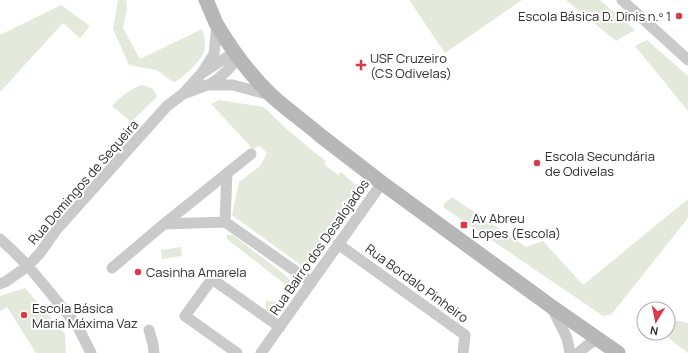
<svg xmlns="http://www.w3.org/2000/svg" width="688" height="353" viewBox="0 0 688 353" font-family="Manrope,sans-serif">
	<style>
		.green { fill: #e3eadb }
		.lines { fill: none; stroke-linecap: round; stroke-linejoin: round }
		.street { stroke: #cacaca; stroke-width: 11 }
		.secondary { stroke: #b7b7b7; stroke-width: 15 }
		.poi-dot { fill: #d93a4b; stroke: #fff; stroke-width: 1.5 }
		.labels { text-anchor: middle; dominant-baseline: central; stroke-width: 4; stroke-linejoin: round; paint-order: stroke }
		.poi-label { font-size: 13px; fill: #2d2d2d; stroke: #fff; text-anchor: start }
		.street-label { font-size: 13px; fill: #2d2d2d; stroke: #fff }
	</style>
	<rect width="100%" height="100%" fill="#fff"/>
	<!-- green -->
	<path class="green" d="M118 0H126L127 8 123 28 140 59 202 29C209 50 204 56 189 71 184 75 180 80 174 82L170 80 157 70 129 65 113 29Z
		M409 0H522L445 53Z
		M566 0H600L635 30 616 41Z
		M61 5 90 26 80 38 63 23 0 92V35Z
		M647 40 688 76V111L635 46Z
		M141 85C148 86 155 88 157 97L131 122 112 106C120 97 129 90 141 85Z
		M219 100 264 107 289 131 314 152 326 161 324 164 338 175 341 172 359 188 357 199 310 263 302 266 232 215 239 182 260 166 267 153 260 146 253 149 211 104Z
		M452 197 526 247 543 241 583 285 688 199V218L611 315 603 316 443 207 445 203Z
		M226 235H233L285 275 294 285 291 295 277 312 266 310V301L280 302 290 288 227 239Z
		M181 247 182 256 162 259 161 250Z
		M25 288 65 334 66 353H36L7 307 0 311V296Z
		M668 319 688 323V353L662 333H668Z"/>
	<g class="lines">
		<!-- street -->
		<path class="street" d="M622 0 688 60
			M204 72 227 57H239
			M209 85C223 76 228 70 239 57
			M186 93 207 85H233L270 95
			M225 222 227 173
			M164 224 225 222 311 282
			M0 239 11 249 28 266 48 290 78 327 91 353
			M338 244 465 335 463 353
			M112 268 164 224 251 154
			M0 284 5 282 28 266 40 253 57 229 167 106 183 94 202 73 214 54 217 24
			M552 308 567 338 570 353
			M149 330 153 344 154 353
			M237 353 185 316 212 279 280 327
			M261 353 382 183
			M578 353 589 344 598 339"/>
		<!-- secondary -->
		<path class="secondary" d="M206 0C210 8 213 17 217 25 232 50 250 75 271 95 287 110 305 122 321 136L382 183 552 307 618 353"/>
	</g>
	<!-- markers -->
	<g class="poi-dot">
		<circle cx="679" cy="16" r="4"/>
		<path d="M359 59h4v4h4v4h-4v4h-4v-4h-4v-4h4z"/>
		<circle cx="537" cy="163" r="4"/>
		<rect x="460" y="221" width="8" height="8" rx="2"/>
		<circle cx="138" cy="272" r="4"/>
		<circle cx="24" cy="315" r="4"/>
	</g>
	<g class="labels">
		<!-- poi labels -->
		<g class="poi-label">
			<text x="671" y="16" text-anchor="end">Escola Básica D. Dinis n.º 1</text>
			<text x="370" y="58">USF Cruzeiro<tspan x="370" dy="15">(CS Odivelas)</tspan></text>
			<text x="545" y="156">Escola Secundária<tspan x="545" dy="15">de Odivelas</tspan></text>
			<text x="472" y="218">Av Abreu<tspan x="472" dy="15">Lopes (Escola)</tspan></text>
			<text x="146" y="272">Casinha Amarela</text>
			<text x="32" y="308">Escola Básica<tspan x="32" dy="15">Maria Máxima Vaz</tspan></text>
		</g>
		<!-- street labels -->
		<g class="street-label">
			<text transform="translate(83 182) rotate(-49)">Rua Domingos de Sequeira</text>
			<text transform="translate(319 247) rotate(-55)">Rua Bairro dos Desalojados</text>
			<text transform="translate(417 283) rotate(36)">Rua Bordalo Pinheiro</text>
		</g>
	</g>
	<!-- north arrow -->
	<g transform="translate(656 321) rotate(190)"><circle r="19" fill="#ffffff" stroke="#ababab"/>
	<path d="M0-3L7 15L0 10L-7 15Z" fill="#d93a4b"/>
	<text y="-6" font-size="11" font-weight="bold" text-anchor="middle" fill="#2d2d2d">N</text>
	</g>
</svg>
